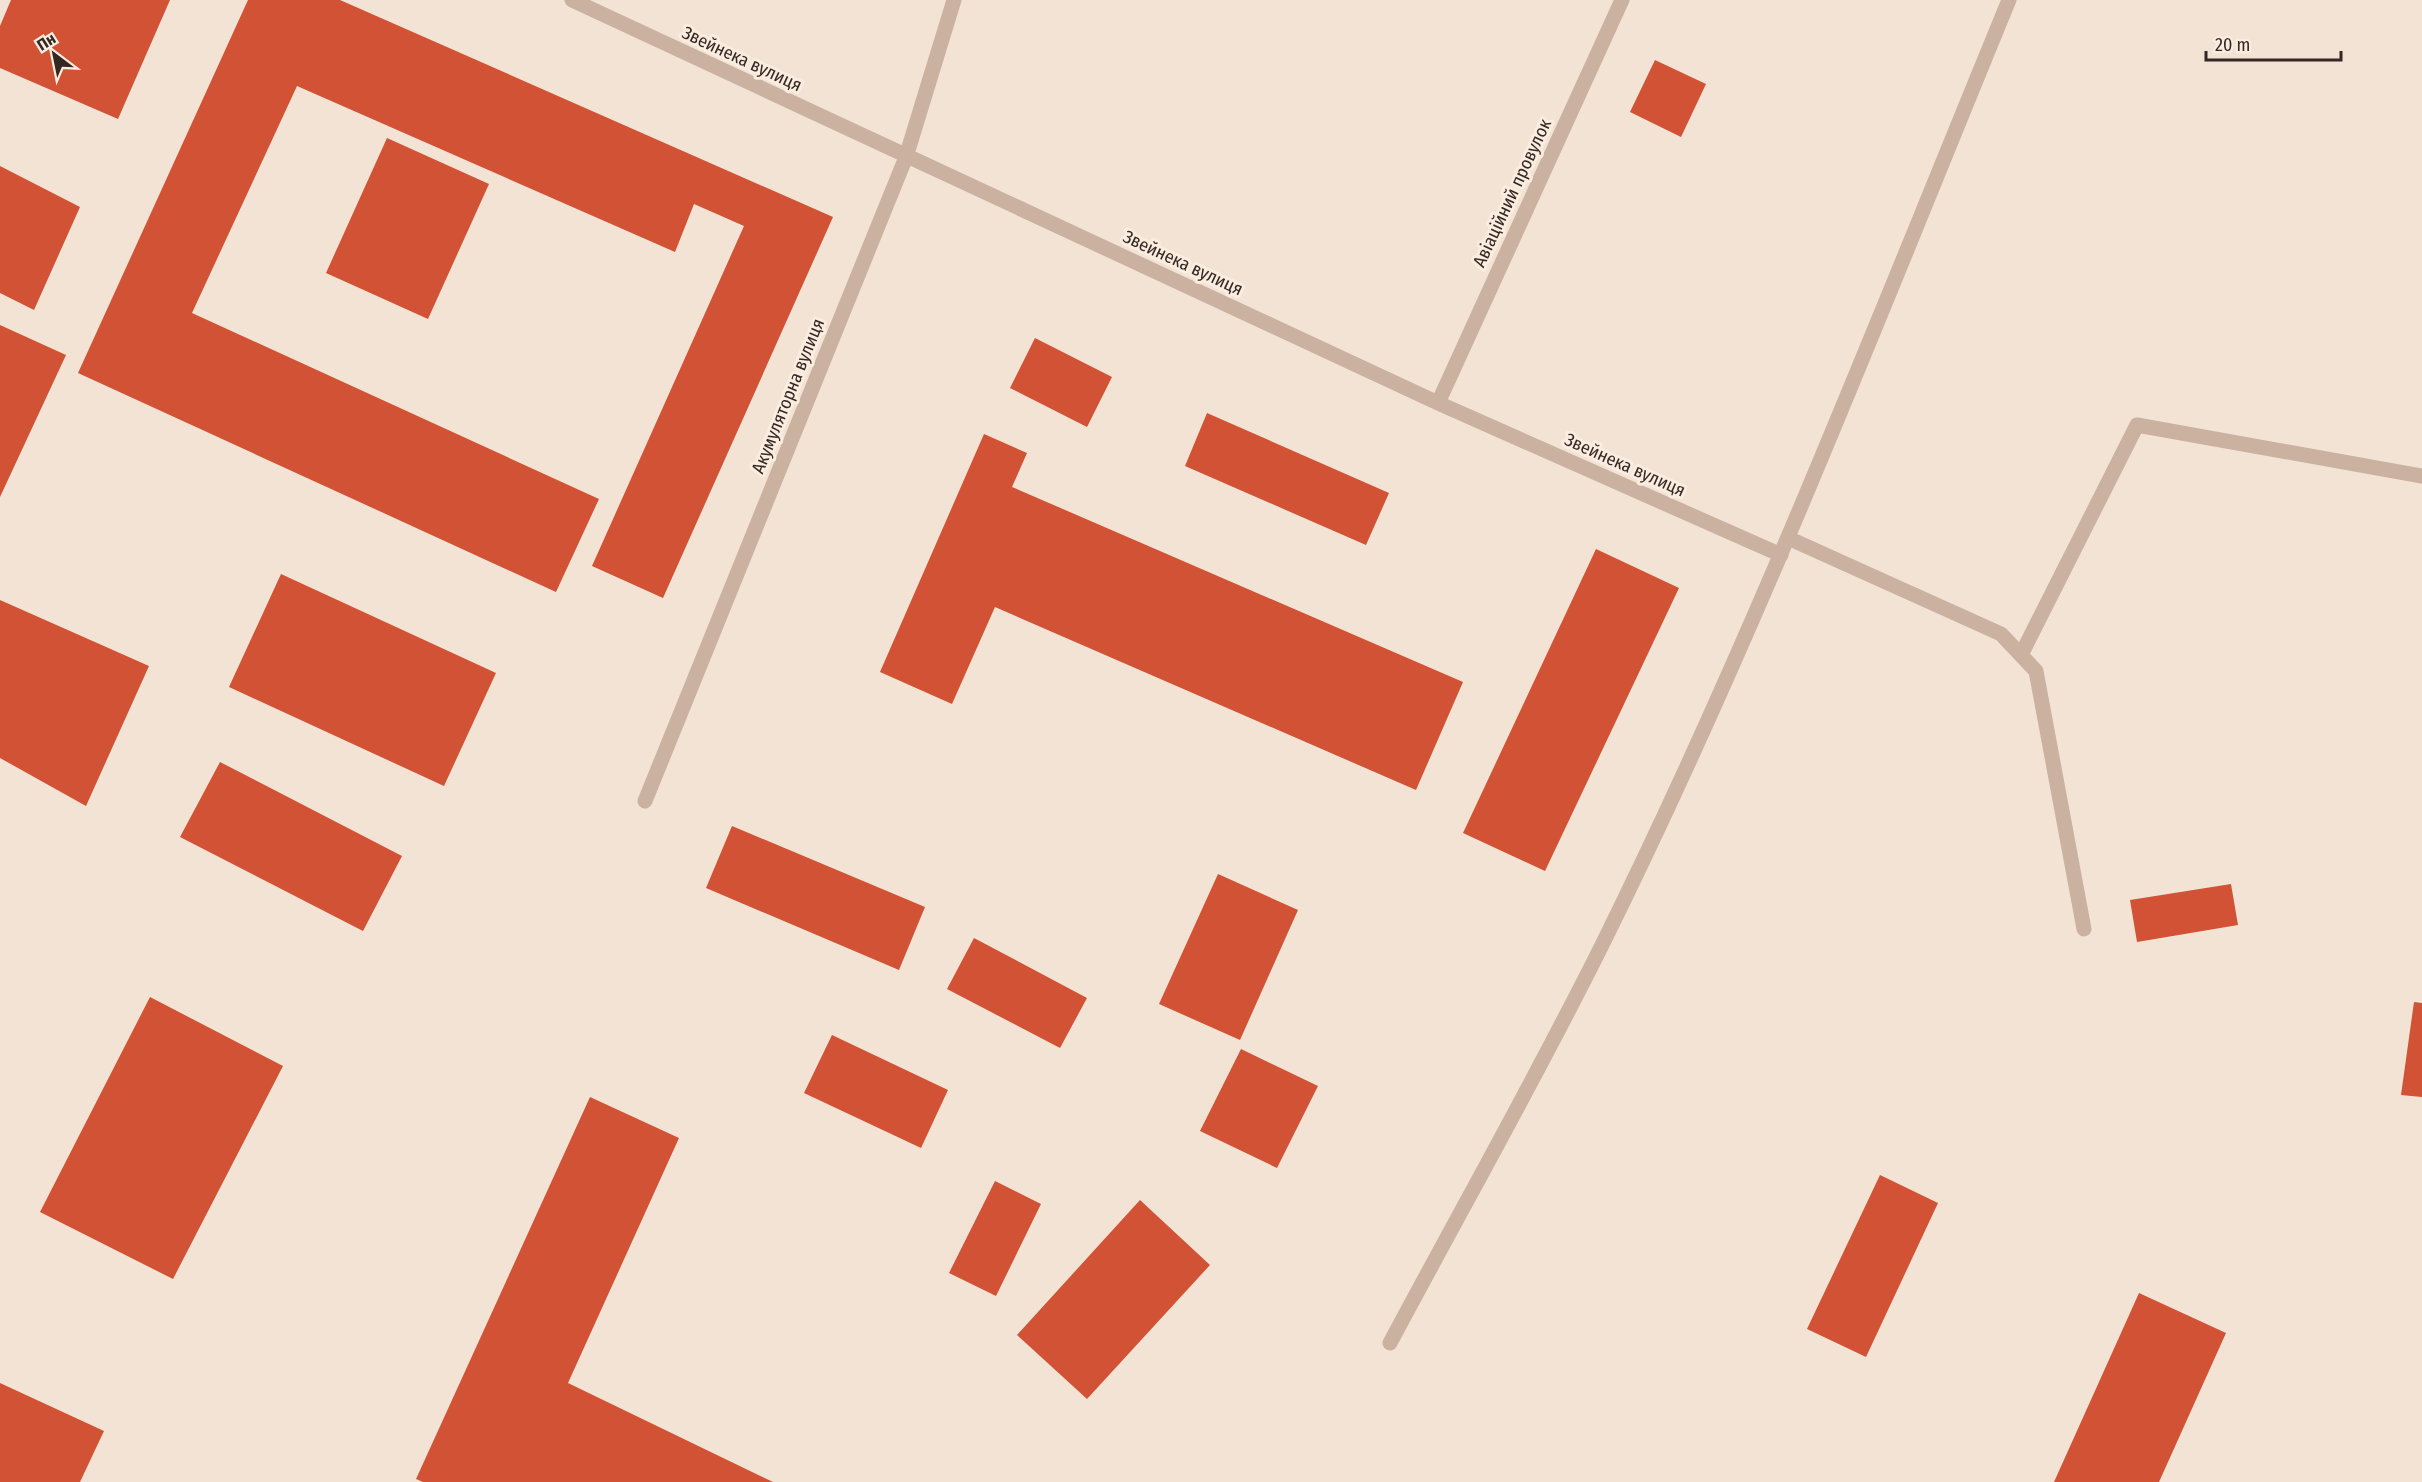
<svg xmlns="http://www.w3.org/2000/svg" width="2422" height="1482" viewBox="0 0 2422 1482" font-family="'Fira Sans Condensed',sans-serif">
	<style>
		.building { fill: #d15234 }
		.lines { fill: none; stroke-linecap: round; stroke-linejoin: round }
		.service { stroke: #cbb1a0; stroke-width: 15 }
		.minor { stroke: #cbb1a0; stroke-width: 15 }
		.labels { text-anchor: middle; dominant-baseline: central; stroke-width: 6; stroke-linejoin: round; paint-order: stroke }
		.street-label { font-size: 18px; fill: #342824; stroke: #faede0 }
	</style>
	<rect width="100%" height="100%" fill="#f3e3d4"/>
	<!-- building -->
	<path class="building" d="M11 0H170L118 119 0 68V26Z
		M248 0H340L833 217 663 598 592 566 744 226 694 204 675 252 297 86 192 313 599 499 556 592 78 373Z
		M1655 60 1706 84 1681 137 1630 112Z
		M387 138 489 184 428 319 326 273Z
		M0 166 80 207 34 310 0 293Z
		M0 325 66 355 0 497Z
		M1035 338 1112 377 1087 427 1010 388Z
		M1207 413 1389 493 1366 545 1185 466Z
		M984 434 1027 453 1012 487 1463 682 1416 790 995 607 952 704 880 672Z
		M1596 549 1679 588 1545 871 1463 833Z
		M281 574 496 673 444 786 229 687Z
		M0 600 149 666 86 806 0 758Z
		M220 762 402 856 363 931 180 837Z
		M732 826 925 907 899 970 706 888Z
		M1218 874 1298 910 1240 1040 1159 1004Z
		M2231 884 2238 925 2137 942 2130 900Z
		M974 938 1087 998 1060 1048 947 989Z
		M150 997 283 1066 173 1279 40 1212Z
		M2414 1002 2422 1003V1097L2401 1095Z
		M832 1035 948 1090 921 1148 804 1093Z
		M1241 1049 1318 1086 1277 1168 1200 1131Z
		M590 1097 679 1138 568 1383 773 1482H423L416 1479Z
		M1880 1175 1938 1203 1866 1357 1807 1329Z
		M995 1181 1041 1204 996 1296 949 1273Z
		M1140 1200 1210 1265 1087 1399 1017 1335Z
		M2139 1293 2226 1333 2159 1482H2054Z
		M0 1383 104 1431 80 1482H0Z"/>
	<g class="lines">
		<!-- service -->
		<path class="service" d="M1788 538 2001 634 2036 671 2084 929
			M2021 655 2137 425 2422 476
			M1390 1343C1461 1210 1536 1078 1603 943 1755 636 1879 316 2009 0"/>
		<!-- minor -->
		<path class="minor" d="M572 0 1438 403 1781 555
			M1438 403 1622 0
			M645 801 906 157 954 0"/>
	</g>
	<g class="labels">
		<!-- street labels -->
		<g class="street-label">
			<text transform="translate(742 59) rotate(25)">Звейнека вулиця</text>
			<text transform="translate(1512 193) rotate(-65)">Авіаційний провулок</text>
			<text transform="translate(1183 263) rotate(25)">Звейнека вулиця</text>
			<text transform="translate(788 396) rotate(-68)">Акумуляторна вулиця</text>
			<text transform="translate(1625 465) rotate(24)">Звейнека вулиця</text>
		</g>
	</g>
	<!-- north arrow -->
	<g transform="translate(54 54) rotate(328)" stroke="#faede0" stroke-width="4.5" paint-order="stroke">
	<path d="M0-4.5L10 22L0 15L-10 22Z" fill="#342824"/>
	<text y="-9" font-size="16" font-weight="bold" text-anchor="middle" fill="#342824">Пн</text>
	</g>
	<!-- scale -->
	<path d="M2206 51v9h135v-9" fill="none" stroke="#342824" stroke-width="3"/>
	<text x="2215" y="51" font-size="18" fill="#342824" stroke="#faede0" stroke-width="4.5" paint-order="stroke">20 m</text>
</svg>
